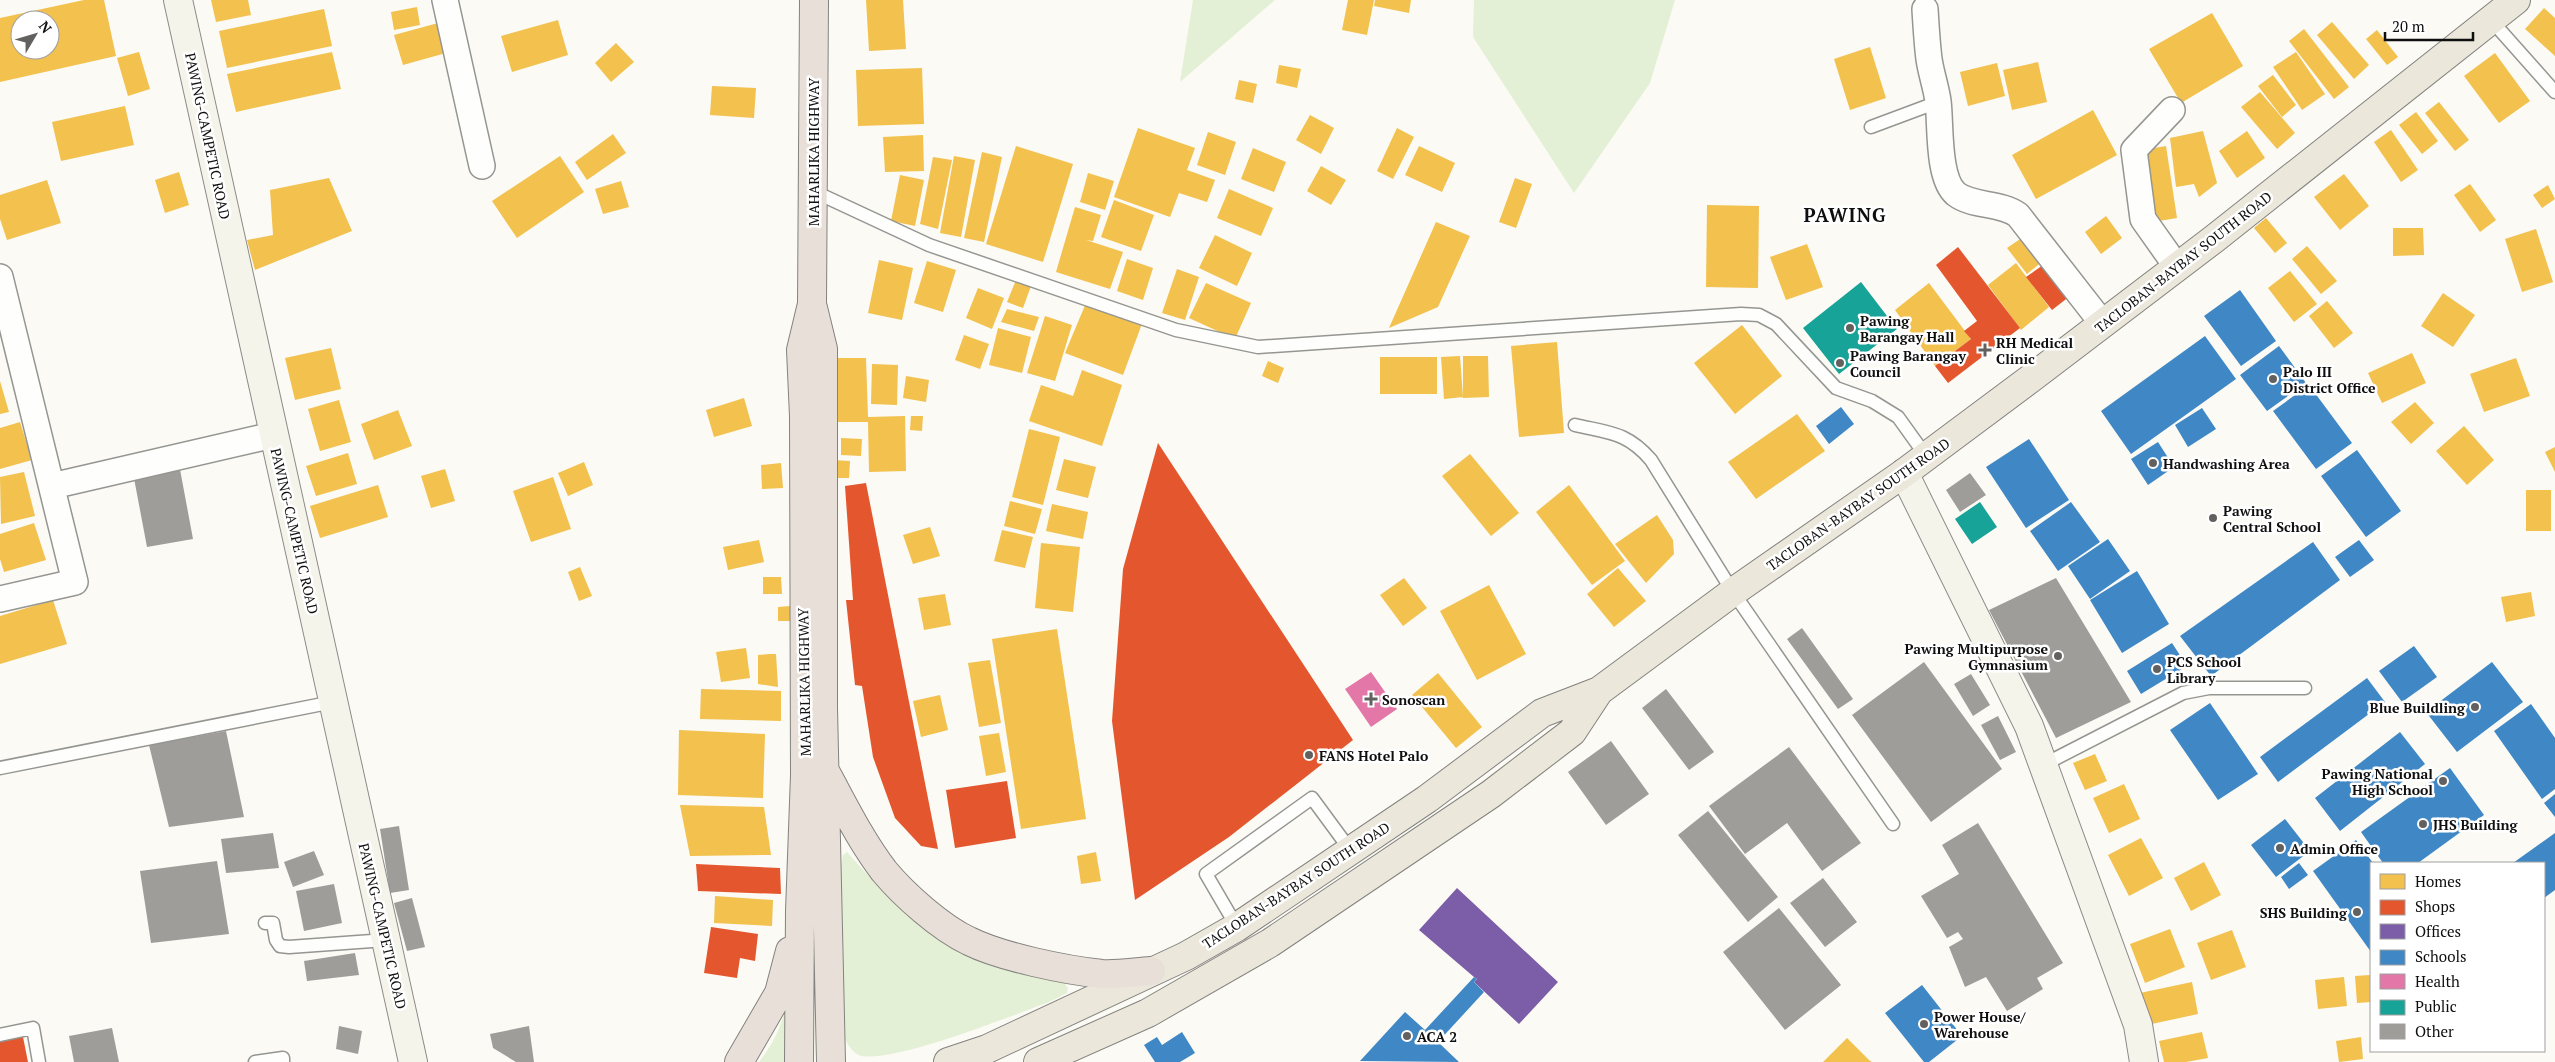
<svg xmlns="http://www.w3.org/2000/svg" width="2555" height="1062" viewBox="0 0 2555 1062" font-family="'PT Serif',serif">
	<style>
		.green { fill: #e4f0d5 }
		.homes { fill: #f2c14e; fill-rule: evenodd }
		.shops { fill: #e4572e }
		.offices { fill: #7b5ea7 }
		.schools { fill: #3f88c5 }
		.health { fill: #e377a8 }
		.public { fill: #17a398 }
		.building { fill: #9f9d9a }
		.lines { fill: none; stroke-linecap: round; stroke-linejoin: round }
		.lane-casing { stroke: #959592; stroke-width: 15 }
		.street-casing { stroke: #959592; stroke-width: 28 }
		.secondary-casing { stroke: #8c8b89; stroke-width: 30 }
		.primary-casing { stroke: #83827f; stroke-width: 30 }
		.highway-casing { stroke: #83827f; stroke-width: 30 }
		.lane { stroke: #fefefd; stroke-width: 12 }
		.street { stroke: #fefefd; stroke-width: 25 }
		.secondary { stroke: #f5f4eb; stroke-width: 28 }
		.primary { stroke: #ebe7db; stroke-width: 28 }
		.highway { stroke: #e8e0d8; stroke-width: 28 }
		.poi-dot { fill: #62615f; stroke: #fff; stroke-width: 2 }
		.labels { text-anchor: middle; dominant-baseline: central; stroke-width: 5; stroke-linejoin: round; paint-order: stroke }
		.street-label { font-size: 14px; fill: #0f0f0f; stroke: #fff }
		.poi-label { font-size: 14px; font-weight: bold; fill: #0f0f0f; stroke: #fff; text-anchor: start }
		.district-label { font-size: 19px; font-weight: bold; letter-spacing: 1px; fill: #0f0f0f; stroke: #fff }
	</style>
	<rect width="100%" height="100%" fill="#fbfaf4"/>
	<!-- green -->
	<path class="green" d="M1193 0H1275L1180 82Z
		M1474 0H1675L1650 83 1574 193 1473 37Z
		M847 852 882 891 917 922 1062 980 1068 988 1067 993 1047 1003C1007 1017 898 1062 861 1056 851 1052 847 1043 842 1034L841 868 843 855Z
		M786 1005 790 1062H759C773 1044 781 1028 786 1005Z"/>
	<!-- homes -->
	<path class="homes" d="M84 0H104L116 56 0 82V18ZM20 20H50V50H20Z
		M211 0H248L251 15 216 22Z
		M866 0H903L906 49 869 51Z
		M1348 0H1374L1367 35 1342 30Z
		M1375 0H1411L1409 13 1374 6Z
		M417 7 420 25 394 30 391 12Z
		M2544 8 2555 18V56L2525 29Z
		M324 9 332 46 227 68 219 31Z
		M2212 13 2243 66 2181 103 2149 49Z
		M558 20 568 55 512 72 501 36Z
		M2332 22 2369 65 2354 79 2317 35Z
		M438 23 446 53 403 65 394 35Z
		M2304 29 2349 87 2334 99 2289 41Z
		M2377 30 2398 57 2387 65 2366 39Z
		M616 43 634 62 611 82 595 63Z
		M1870 47 1886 98 1850 110 1834 59Z
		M139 52 150 89 128 96 117 58Z
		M332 52 341 89 236 112 227 74Z
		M2296 52 2325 94 2302 110 2273 67Z
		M2495 53 2530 101 2499 123 2464 76Z
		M2038 62 2047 102 2012 110 2003 70Z
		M1997 63 2005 96 1968 106 1960 72Z
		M1279 65 1301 69 1297 88 1276 83Z
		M922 68 924 124 858 126 856 70Z
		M2273 75 2296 105 2282 117 2258 86Z
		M1239 80 1257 84 1253 103 1235 99Z
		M712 86 756 88 754 118 710 115Z
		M2260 92 2295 133 2277 149 2241 107Z
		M2439 102 2469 140 2455 151 2425 113Z
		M125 106 134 145 61 161 52 122Z
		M2093 110 2117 155 2036 199 2012 155Z
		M2416 112 2438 141 2422 154 2399 125Z
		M1310 115 1334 128 1321 154 1296 140Z
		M1138 128 1195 148 1187 170 1215 180 1207 202 1179 193 1170 217 1114 197Z
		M1397 128 1414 137 1393 179 1377 171Z
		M2391 130 2418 170 2401 182 2374 142Z
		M2203 131 2217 183 2199 197 2194 184 2176 187 2170 138Z
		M2247 131 2265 158 2237 178 2219 151Z
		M1208 132 1236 142 1225 175 1197 165Z
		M613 134 626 153 587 180 575 162Z
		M923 135 924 171 885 172 883 137Z
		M1016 146 1073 164 1043 262 986 244Z
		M1419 146 1455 163 1442 192 1405 175Z
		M2166 146 2177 218 2153 222 2142 150Z
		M1253 148 1286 162 1274 192 1241 179Z
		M982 152 1002 157 984 242 964 238Z
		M560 156 584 192 517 238 492 201Z
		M954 156 975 160 961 237 940 233Z
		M933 157 952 160 938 229 920 224Z
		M1321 166 1346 180 1331 205 1307 191Z
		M179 172 189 205 165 213 155 180Z
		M1088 173 1114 181 1105 210 1080 202Z
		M2344 174 2369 206 2340 230 2314 197Z
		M900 175 924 180 915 226 891 221Z
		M329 178 352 231 255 270 247 240 273 235 270 190Z
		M1515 178 1532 184 1516 228 1499 222Z
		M47 180 61 223 7 240 0 219V195Z
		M621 181 629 207 603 214 595 189Z
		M2470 184 2496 220 2480 232 2454 195Z
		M2548 185 2555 199 2542 208 2533 195Z
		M1229 189 1273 208 1261 236 1217 218Z
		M1114 200 1154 215 1141 251 1101 237Z
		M1707 205 1759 206 1758 288 1706 287Z
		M1075 207 1101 215 1093 241 1086 240 1123 252 1110 289 1056 272Z
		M2106 216 2122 238 2101 254 2085 232Z
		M2266 218 2287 243 2275 253 2254 228Z
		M1436 222 1470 236 1438 307 1389 328Z
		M2393 228H2423L2424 255 2393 256Z
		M2536 229 2553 282 2522 292 2505 239Z
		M1215 235 1252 253 1237 286 1199 268Z
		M2023 237 2043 261 2027 274 2007 248Z
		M1807 244 1823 287 1786 300 1770 257Z
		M2307 246 2337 281 2321 294 2292 259Z
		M1127 259 1153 268 1143 300 1117 291Z
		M879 260 913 268 902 320 868 313Z
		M927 261 956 270 943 312 914 303Z
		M2016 263 2049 307 2021 330 1988 285Z
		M1177 269 1199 277 1185 320 1162 313Z
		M2290 271 2317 304 2294 322 2268 288Z
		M1016 280 1031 286 1023 308 1007 302Z
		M1206 283 1251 303 1235 339 1189 318Z
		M1929 283 1971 339 1935 366 1895 310Z
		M978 288 1004 298 992 329 966 318Z
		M2443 293 2475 315 2453 347 2421 326Z
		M2327 301 2353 333 2334 348 2309 316Z
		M1086 303 1143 321 1123 375 1065 353Z
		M1007 309 1039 317 1034 331 1001 322Z
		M1045 316 1072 325 1055 381 1027 373Z
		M1742 325 1782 376 1735 414 1694 363Z
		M998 328 1031 337 1022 373 989 365Z
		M964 335 989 344 980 369 955 360Z
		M1557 342 1564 433 1519 437 1511 346Z
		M331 348 341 389 295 400 285 358Z
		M2412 353 2426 383 2382 403 2368 373Z
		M1460 356 1463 397 1444 399 1441 357Z
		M1463 356H1488L1489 397 1463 398Z
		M1380 357H1437V394H1380Z
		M836 358H866L868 417 905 416 906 471 869 472 868 422H838Z
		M2516 358 2530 396 2484 412 2470 374Z
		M1268 361 1284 368 1278 383 1262 376Z
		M872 364 898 365 897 405 871 404Z
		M1082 370 1122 385 1102 446 1029 421 1041 385 1073 396Z
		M906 376 929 380 926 402 903 398Z
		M0 381 9 412 0 414Z
		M744 398 752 426 714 437 706 410Z
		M339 400 351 442 320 451 308 409Z
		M2415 402 2434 423 2411 444 2391 422Z
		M398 410 412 446 374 460 361 424Z
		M1797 414 1825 451 1756 499 1728 462Z
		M911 416H923L922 431 910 430Z
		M20 422 32 460 0 469V428Z
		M2464 426 2494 460 2467 485 2436 451Z
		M1029 429 1060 437 1043 505 1012 497Z
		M841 438 862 439 861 456 841 455Z
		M2555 447V472L2545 452Z
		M348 453 357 484 316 496 306 466Z
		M1470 454 1519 513 1491 536 1442 476Z
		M1064 459 1096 467 1088 498 1056 490Z
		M832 460 850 461 849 478H832Z
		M584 462 593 485 568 496 558 473Z
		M781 463 783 488 762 489 761 465Z
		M445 469 455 501 431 508 421 476Z
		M24 472 35 516 1 524 0 477Z
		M553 477 571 529 531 542 513 491Z
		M378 485 388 517 320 538 310 506Z
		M1569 485 1625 561 1592 585 1536 512Z
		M2526 490H2551V531H2526Z
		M1010 501 1042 509 1035 534 1004 526Z
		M1052 504 1088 512 1083 539 1046 531Z
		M1657 515 1673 540 1674 554 1646 583 1615 544Z
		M34 523 46 560 4 572 0 559V534Z
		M930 527 940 556 913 564 903 535Z
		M1002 530 1033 537 1025 568 994 561Z
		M759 540 764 562 728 570 723 547Z
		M1041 543 1080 547 1073 612 1035 608Z
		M580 567 592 596 579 601 568 572Z
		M1618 568 1646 601 1614 627 1587 594Z
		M763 577H781L782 594H763Z
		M1404 578 1427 608 1403 626 1380 595Z
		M1489 585 1526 654 1477 680 1440 611Z
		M2531 592 2535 616 2506 622 2501 597Z
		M945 594 951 625 924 630 918 598Z
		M53 600 67 644 0 664V616Z
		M790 606V621H778V607Z
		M1057 629 1086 819 1021 829 992 639Z
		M746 648 750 678 721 682 716 652Z
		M769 654H776L778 687 758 684V655Z
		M990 660 1001 723 979 727 968 663Z
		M1438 673 1482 727 1456 748 1412 695Z
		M701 689 781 691V721L700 719Z
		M940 695 948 730 921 737 913 701Z
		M679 730 765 734 763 798 678 795Z
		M999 733 1006 772 986 776 979 736Z
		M2095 754 2107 781 2085 790 2073 763Z
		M2124 784 2140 819 2109 833 2093 798Z
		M680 805 764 807 771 855 690 856Z
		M2141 838 2163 878 2129 896 2108 855Z
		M1096 852 1101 881 1081 884 1077 856Z
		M2204 862 2221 895 2191 911 2174 878Z
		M715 896 773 900 772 926 714 923Z
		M2170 929 2185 967 2145 983 2130 944Z
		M2232 930 2246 967 2211 980 2197 943Z
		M2370 975 2371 1002 2357 1003 2355 976Z
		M2344 977 2347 1006 2318 1009 2315 980Z
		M2192 982 2198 1014 2147 1025 2140 993Z
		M2202 1032 2208 1058 2186 1062H2164L2159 1041Z
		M2361 1037 2363 1059 2339 1062 2336 1041Z
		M1847 1038 1869 1060 1872 1062H1823Z"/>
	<!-- shops -->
	<path class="shops" d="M1958 247 2020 328 1948 383 1935 366 1971 339 1964 331 1977 321 1936 265Z
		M2046 263 2070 296 2052 310 2026 277Z
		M1158 443 1353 740 1229 837 1135 900 1112 721 1123 569Z
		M866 483 938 849 921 846 895 818 873 757 862 686 855 685 846 600H853L845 486Z
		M1007 781 1016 838 955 848 946 790Z
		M696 864 780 868 781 894 698 891Z
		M711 927 758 934 755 961 740 958 737 978 704 973Z
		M23 1037 28 1062H0V1041Z"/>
	<!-- offices -->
	<path class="offices" d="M1457 888 1558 982 1519 1024 1474 982 1477 979 1474 977 1419 930Z"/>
	<!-- schools -->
	<path class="schools" d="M2240 290 2276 341 2241 366 2204 316Z
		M2205 336 2236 379 2131 454 2101 411Z
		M2279 346 2306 383 2267 411 2240 375Z
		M2309 385 2352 443 2316 469 2273 411Z
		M1841 407 1854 424 1829 444 1816 426Z
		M2202 408 2216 429 2188 447 2175 425Z
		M2029 439 2069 500 2026 528 1986 467Z
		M2158 442 2174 467 2148 485 2131 459Z
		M2357 450 2401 511 2366 537 2321 476Z
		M2071 502 2100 542 2058 571 2030 531Z
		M2108 539 2130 571 2090 599 2068 566Z
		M2359 540 2374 560 2350 577 2335 557Z
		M2313 542 2340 580 2211 676 2180 636Z
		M2137 571 2169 624 2122 653 2090 600Z
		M2172 643 2187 666 2141 694 2127 671Z
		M2414 646 2437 677 2402 702 2379 671Z
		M2492 662 2523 702 2457 752 2426 712Z
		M2367 678 2385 702 2278 782 2260 757Z
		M2210 703 2258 774 2218 800 2170 730Z
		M2531 704 2555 738V789L2542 799 2494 731Z
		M2400 732 2425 764 2340 831 2315 798Z
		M2450 768 2484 815 2418 863H2383L2361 832Z
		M2555 794V817L2544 803Z
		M2285 819 2310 851 2276 877 2251 845Z
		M2555 833V890L2544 898V863H2513Z
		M2356 840 2373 863 2371 952 2313 871Z
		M2299 863 2308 875 2289 889 2281 877Z
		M1474 977 1477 979 1474 982 1484 992 1438 1042 1459 1062 1360 1061 1405 1012 1425 1030Z
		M1922 985 1962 1036 1929 1062H1924L1885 1013Z
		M1182 1032 1195 1053 1180 1062H1155L1144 1045 1157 1037 1162 1045Z"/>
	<!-- health -->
	<path class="health" d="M1371 672 1397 709 1371 727 1345 689Z"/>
	<!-- public -->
	<path class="public" d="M1861 282 1897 329 1839 374 1803 328Z
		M1980 502 1997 527 1972 544 1955 519Z"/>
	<!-- building -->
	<path class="building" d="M179 464 193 539 147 547 133 473Z
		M1970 473 1986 495 1960 512 1946 490Z
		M2056 578 2131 702 2056 738 1989 610Z
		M1802 628 1853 699 1838 709 1787 639Z
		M1924 662 2002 769 1931 822 1852 715Z
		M1971 674 1990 705 1973 716 1954 684Z
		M1666 689 1714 752 1689 770 1642 708Z
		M1998 716 2016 752 2000 760 1981 725Z
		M226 731 244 817 169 827 149 745Z
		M1611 741 1649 794 1606 825 1568 772Z
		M1789 747 1861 843 1822 871 1787 823 1745 854 1709 806Z
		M1708 811 1778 897 1748 922 1678 835Z
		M1978 823 2063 963 2037 978 2043 989 2007 1011 1986 977 1965 987 1949 947 1963 939 1958 932 1947 938 1921 896 1959 874 1942 845Z
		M399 826 409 890 390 893 380 829Z
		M273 833 279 868 226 873 221 839Z
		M314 851 324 875 293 887 284 862Z
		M217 861 229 934 151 943 140 871Z
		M1823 878 1857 922 1825 947 1790 903Z
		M334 884 342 923 304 931 296 891Z
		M412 898 425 947 407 951 394 903Z
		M1779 908 1841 985 1785 1030 1723 952Z
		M355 953 359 975 307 981 304 961Z
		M339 1026 362 1031 358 1054 336 1049Z
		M529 1026 534 1062H516L493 1048 490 1034Z
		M112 1028 119 1062H74L69 1036Z"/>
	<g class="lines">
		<defs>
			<path id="lane" d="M2491 20 2555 92
				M1871 127 1938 102
				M813 191 929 245 1176 330 1258 347 1741 314 1759 315 1776 324 1836 388 1872 401 1898 417 1926 456
				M1575 425C1609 433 1627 432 1651 460L1733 592 1893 824
				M2043 765 2183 693 2209 688H2305
				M0 768 333 702
				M265 923H273L276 940 280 946 289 947 386 940
				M1237 927 1206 874 1312 798 1351 851
				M0 1035 33 1028 39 1062
				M255 1062 283 1058V1062"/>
			<path id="street" d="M445 0 482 166
				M1925 9C1926 26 1927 43 1929 59 1931 73 1936 87 1938 101 1941 123 1937 178 1956 194 1973 207 2000 202 2018 215L2103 324
				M2172 110 2134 150 2143 219 2177 267
				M0 277 75 582 0 599
				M52 486 273 435"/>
			<path id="secondary" d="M178 0 413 1062
				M1904 473 2029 726 2138 1025 2144 1062"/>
			<path id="primary" d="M948 1062 987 1049 1186 956 1237 927 1427 799 1542 713 1599 691 1733 592 1904 473 2030 379 2214 239 2516 0
				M1038 1062 1148 1013 1270 943 1491 794 1572 732 1599 691"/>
			<path id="highway" d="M813 308 823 349V708L831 1062
				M826 773C844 806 861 841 884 871 904 895 941 928 969 941 1001 957 1065 970 1102 974 1117 975 1135 972 1151 971
				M739 1062 779 993 790 951
				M799 1062 800 911 805 775 804 416 801 350 812 304 814 0"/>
		</defs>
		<!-- lane casing -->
		<use href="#lane" class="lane-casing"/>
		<!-- street casing -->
		<use href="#street" class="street-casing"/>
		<!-- secondary casing -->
		<use href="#secondary" class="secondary-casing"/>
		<!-- primary casing -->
		<use href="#primary" class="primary-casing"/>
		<!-- highway casing -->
		<use href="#highway" class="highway-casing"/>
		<!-- lane -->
		<use href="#lane" class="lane"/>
		<!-- street -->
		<use href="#street" class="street"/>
		<!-- secondary -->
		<use href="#secondary" class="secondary"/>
		<!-- primary -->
		<use href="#primary" class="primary"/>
		<!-- highway -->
		<use href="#highway" class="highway"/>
	</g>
	<!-- markers -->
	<g class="poi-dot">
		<circle cx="1850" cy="328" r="5"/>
		<path d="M1982.5 342.5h5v5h5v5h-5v5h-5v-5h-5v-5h5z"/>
		<circle cx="1840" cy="363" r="5"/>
		<circle cx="2273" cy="379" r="5"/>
		<circle cx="2153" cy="463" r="5"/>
		<circle cx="2213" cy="518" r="5"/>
		<circle cx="2058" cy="656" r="5"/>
		<circle cx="2157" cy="669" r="5"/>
		<path d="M1368.5 691.5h5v5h5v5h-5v5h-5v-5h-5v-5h5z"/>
		<circle cx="2475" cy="707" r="5"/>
		<circle cx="1309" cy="755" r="5"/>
		<circle cx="2443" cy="781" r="5"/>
		<circle cx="2423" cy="824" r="5"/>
		<circle cx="2280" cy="848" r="5"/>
		<circle cx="2357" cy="912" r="5"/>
		<circle cx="1924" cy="1024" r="5"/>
		<circle cx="1407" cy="1036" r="5"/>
	</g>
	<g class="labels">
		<!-- street labels -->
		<g class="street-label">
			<text transform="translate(208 136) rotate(78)">PAWING-CAMPETIC ROAD</text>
			<text transform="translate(813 152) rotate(-90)">MAHARLIKA HIGHWAY</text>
			<text transform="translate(2183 262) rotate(-38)">TACLOBAN-BAYBAY SOUTH ROAD</text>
			<text transform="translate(1858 504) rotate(-35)">TACLOBAN-BAYBAY SOUTH ROAD</text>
			<text transform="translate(295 531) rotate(77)">PAWING-CAMPETIC ROAD</text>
			<text transform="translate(804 682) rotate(-91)">MAHARLIKA HIGHWAY</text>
			<text transform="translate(1296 885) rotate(-33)">TACLOBAN-BAYBAY SOUTH ROAD</text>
			<text transform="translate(383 926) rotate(77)">PAWING-CAMPETIC ROAD</text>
		</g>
		<!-- poi labels -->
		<g class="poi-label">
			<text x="1860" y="320">Pawing<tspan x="1860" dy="16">Barangay Hall</tspan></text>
			<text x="1996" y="342">RH Medical<tspan x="1996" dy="16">Clinic</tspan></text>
			<text x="1850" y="355">Pawing Barangay<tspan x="1850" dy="16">Council</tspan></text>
			<text x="2283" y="371">Palo III<tspan x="2283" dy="16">District Office</tspan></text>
			<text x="2163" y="463">Handwashing Area</text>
			<text x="2223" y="510">Pawing<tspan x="2223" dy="16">Central School</tspan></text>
			<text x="2048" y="648" text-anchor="end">Pawing Multipurpose<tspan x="2048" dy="16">Gymnasium</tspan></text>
			<text x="2167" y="661">PCS School<tspan x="2167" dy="16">Library</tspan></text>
			<text x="1382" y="699">Sonoscan</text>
			<text x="2465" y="707" text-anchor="end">Blue Buildling</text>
			<text x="1319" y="755">FANS Hotel Palo</text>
			<text x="2433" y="773" text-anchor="end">Pawing National<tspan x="2433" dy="16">High School</tspan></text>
			<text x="2433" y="824">JHS Building</text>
			<text x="2290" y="848">Admin Office</text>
			<text x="2347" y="912" text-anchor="end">SHS Building</text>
			<text x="1934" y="1016">Power House/<tspan x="1934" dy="16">Warehouse</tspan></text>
			<text x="1417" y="1036">ACA 2</text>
		</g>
		<!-- district labels -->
		<g class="district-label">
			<text x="1845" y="214">PAWING</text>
		</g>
	</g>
	<!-- legend -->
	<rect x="2370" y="862" width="175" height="190" fill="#ffffff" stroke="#9f9f9f"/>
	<rect x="2380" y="874" width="25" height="15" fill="#f2c14e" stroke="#9f9f9f"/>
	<text x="2415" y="887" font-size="15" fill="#0f0f0f">Homes</text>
	<rect x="2380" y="900" width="25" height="15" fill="#e4572e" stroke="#9f9f9f"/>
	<text x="2415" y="912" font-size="15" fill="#0f0f0f">Shops</text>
	<rect x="2380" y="924" width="25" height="15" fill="#7b5ea7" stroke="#9f9f9f"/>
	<text x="2415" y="937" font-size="15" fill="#0f0f0f">Offices</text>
	<rect x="2380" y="950" width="25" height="15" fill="#3f88c5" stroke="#9f9f9f"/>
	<text x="2415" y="962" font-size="15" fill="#0f0f0f">Schools</text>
	<rect x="2380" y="974" width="25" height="15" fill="#e377a8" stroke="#9f9f9f"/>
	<text x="2415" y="987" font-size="15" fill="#0f0f0f">Health</text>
	<rect x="2380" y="1000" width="25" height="15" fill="#17a398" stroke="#9f9f9f"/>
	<text x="2415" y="1012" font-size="15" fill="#0f0f0f">Public</text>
	<rect x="2380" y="1024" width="25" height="15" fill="#9f9d9a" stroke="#9f9f9f"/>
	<text x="2415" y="1037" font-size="15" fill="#0f0f0f">Other</text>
	<!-- north arrow -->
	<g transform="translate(35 35) rotate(52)"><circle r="24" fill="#ffffff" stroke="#9f9f9f"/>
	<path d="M0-4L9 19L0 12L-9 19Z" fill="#62615f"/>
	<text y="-8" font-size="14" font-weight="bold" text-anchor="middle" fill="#0f0f0f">N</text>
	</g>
	<!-- scale -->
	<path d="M2385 32v8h88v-8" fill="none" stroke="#0f0f0f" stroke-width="2.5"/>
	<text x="2392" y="32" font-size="15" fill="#0f0f0f" stroke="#ffffff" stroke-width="4" paint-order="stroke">20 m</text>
</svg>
